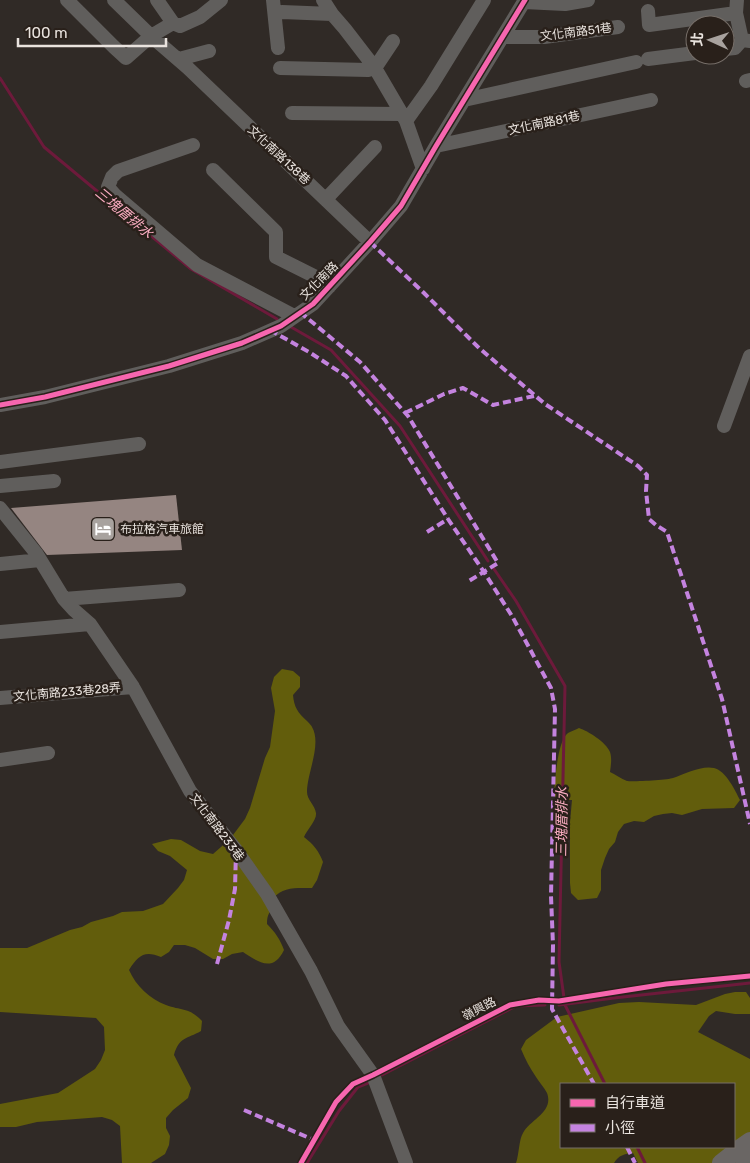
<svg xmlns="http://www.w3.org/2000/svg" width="750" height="1163" viewBox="0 0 750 1163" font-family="Rubik,'Noto Sans TC',sans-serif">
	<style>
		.forest { fill: #625d0c; fill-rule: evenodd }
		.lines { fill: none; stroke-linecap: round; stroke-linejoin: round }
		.stream { stroke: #6d1a3b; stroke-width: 3 }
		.building { fill: #958581 }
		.minor { stroke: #605e5c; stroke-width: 14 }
		.major { stroke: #6a6664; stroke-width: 18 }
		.quiet { stroke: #c483df; stroke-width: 4; stroke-dasharray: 8 4; stroke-linecap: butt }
		.cycleway-casing { stroke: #29201a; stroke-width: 8 }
		.cycleway { stroke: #f766af; stroke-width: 5 }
		.labels { text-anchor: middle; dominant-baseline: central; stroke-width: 5; stroke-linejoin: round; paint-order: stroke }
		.street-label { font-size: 12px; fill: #e9e3de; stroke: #29201a }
		.poi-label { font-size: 12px; fill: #e9e3de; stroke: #29201a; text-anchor: start }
		.water-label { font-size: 14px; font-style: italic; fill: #fbadc2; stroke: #29201a }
	</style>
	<rect width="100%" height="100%" fill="#302a26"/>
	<!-- forest -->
	<path class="forest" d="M282 669 293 671 300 677V687L293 695C294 707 298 713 307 721 308 722 312 726 312 727 322 744 307 773 307 792 307 800 315 805 316 813 317 820 307 830 304 837 313 844 319 851 323 862L317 880 312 888C300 888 282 886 274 898 273 899 273 903 273 905 270 914 267 913 267 924 275 932 280 939 284 950 273 973 258 962 243 952L232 954 223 959H213L195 948 185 945H174L169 952 161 957C144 950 138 956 129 970 136 986 150 999 166 1005 182 1011 189 1007 202 1021L201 1031C187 1039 179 1037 174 1055L191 1088 188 1098 173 1110 166 1118V1128L170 1136 169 1145 165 1154 151 1163H122L120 1126 112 1120 102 1117 37 1122 16 1127H0V1104L58 1093 95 1069 101 1060 105 1050 104 1027 96 1018 0 1012V948H27L70 930 82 927 91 922 113 916 122 912 143 911 163 904 178 888 184 880 187 870 170 856 158 851 152 844 171 839 181 840 200 851 213 854 221 847 233 835 245 819 250 808 265 758 270 747 275 711 271 688 274 677Z
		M579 728C588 731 606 742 610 752 612 758 611 765 610 772 615 774 621 779 627 781 631 782 668 780 673 778 684 774 702 765 714 768 726 771 735 790 740 800L734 808 702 809 682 815 672 813 663 814 654 816 644 822 634 821 624 824 618 832 615 842 609 849 605 858 601 870V890L597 898 578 900 571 893 570 883V822L572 800H565L554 796C555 782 557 741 568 733 571 731 576 730 579 728Z
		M735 992H746L750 998V1014H735L716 1011 709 1016 698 1032 750 1059V1163H638L633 1153C624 1154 619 1155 614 1163H516C519 1155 519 1139 523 1133 531 1119 554 1112 547 1093 544 1087 539 1082 536 1077 530 1068 525 1059 521 1049L526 1040 557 1017 619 1003 639 1002 696 1005 725 994ZM561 1084H734V1147H561Z"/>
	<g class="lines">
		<!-- stream -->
		<path class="stream" d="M0 78 44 147 191 269 277 319
			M291 327 331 350 400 426 488 561
			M494 569 516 601 565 686 559 962 565 1005 605 1084
			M559 1005 614 998 750 983
			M382 1075 516 1006 545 1005
			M637 1147 645 1163
			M307 1163 339 1111 358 1087 368 1083"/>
	</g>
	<!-- building -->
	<path class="building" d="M176 495 182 550 47 555 11 508Z"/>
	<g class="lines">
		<!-- minor -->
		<path class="minor" d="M67 0 114 47 126 58 151 36 173 23 180 26 200 17 221 0
			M114 0 151 36 188 68 370 242
			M157 0 173 23
			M273 0 278 48
			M323 0 332 14 345 29 375 68 406 121 423 169
			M737 0 736 13 742 40 750 41
			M524 2 565 4 588 0
			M648 11 649 25 736 13
			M282 12 332 14
			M503 37H544L618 27
			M725 49 735 48 742 40
			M179 59 209 51
			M648 59 695 53
			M280 68 368 70 375 68 393 41
			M746 81 750 80
			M464 100 636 62
			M292 113 401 114
			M406 121 431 86 484 0
			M193 145 118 171 112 177 108 187 115 195 197 265 294 316
			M436 146 651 100
			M213 170 276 232V257L316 277 329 287
			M326 199 375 147
			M0 405 45 397 169 366 242 343 281 326 313 304 370 242 401 206 436 146 525 0
			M724 426 750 356
			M0 462 139 444
			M0 486 54 481
			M0 508 36 553 64 599 74 610 90 624 133 687 190 791 236 850 267 894 311 971 338 1026 373 1075 406 1163
			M0 564 40 560
			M64 599 179 590
			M0 632 90 624
			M0 698 133 687
			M0 760 48 753"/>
		<!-- major -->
		<path class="major" d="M721 1163 740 1148 750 1141
			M745 1163 750 1158"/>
		<!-- quiet -->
		<path class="quiet" d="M370 242 424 293 479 348 545 404 638 466 647 475 646 491 649 519 656 525 667 532 722 699 750 824
			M300 312 360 362 408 416 498 563 469 581
			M270 330 309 352 346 376 385 420 448 519 484 572 512 616 551 688 555 709 551 896 553 945 552 1009 594 1084
			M405 413 444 394 463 388 493 405 534 396
			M427 532 448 519
			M217 964 229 920 235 889 236 850
			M244 1110 314 1140
			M627 1147 635 1163"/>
		<defs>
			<path id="cycleway" d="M0 405 45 397 169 366 242 343 281 326 313 304 370 242 401 206 436 146 525 0
				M301 1163 336 1102 353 1084 373 1075 510 1005 539 1000 559 1001 666 984 750 976"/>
		</defs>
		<!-- cycleway casing -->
		<use href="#cycleway" class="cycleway-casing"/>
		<!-- cycleway -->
		<use href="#cycleway" class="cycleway"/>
	</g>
	<!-- icons -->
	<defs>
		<symbol id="hotel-square" viewBox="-11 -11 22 22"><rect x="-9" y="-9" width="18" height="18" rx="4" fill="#a8a29e" stroke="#29201a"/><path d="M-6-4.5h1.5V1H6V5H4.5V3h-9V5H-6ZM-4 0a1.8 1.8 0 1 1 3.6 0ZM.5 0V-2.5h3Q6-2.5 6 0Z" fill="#fff"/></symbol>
	</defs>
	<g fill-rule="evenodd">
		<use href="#hotel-square" x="89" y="515" width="28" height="28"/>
	</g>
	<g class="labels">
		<!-- street labels -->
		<g class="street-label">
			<text transform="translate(576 32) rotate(-7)">文化南路51巷</text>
			<text transform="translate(544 123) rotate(-12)">文化南路81巷</text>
			<text transform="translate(279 155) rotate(43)">文化南路138巷</text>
			<text transform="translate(319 281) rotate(-45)">文化南路</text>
			<text transform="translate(67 692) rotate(-5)">文化南路233巷28弄</text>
			<text transform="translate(217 827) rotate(53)">文化南路233巷</text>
			<text transform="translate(479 1009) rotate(-27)">嶺興路</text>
		</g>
		<!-- poi labels -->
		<g class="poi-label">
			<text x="120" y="529">布拉格汽車旅館</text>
		</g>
		<!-- water labels -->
		<g class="water-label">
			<text transform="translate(124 213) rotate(40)">三塊厝排水</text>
			<text transform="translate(562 822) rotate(-89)">三塊厝排水</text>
		</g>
	</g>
	<!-- legend -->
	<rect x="560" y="1083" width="175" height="65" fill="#29201a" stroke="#766e68"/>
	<rect x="570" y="1099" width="25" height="8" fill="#f766af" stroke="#766e68"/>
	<text x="605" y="1108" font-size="15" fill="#e9e3de">自行車道</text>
	<rect x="570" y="1124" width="25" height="8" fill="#c483df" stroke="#766e68"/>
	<text x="605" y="1133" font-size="15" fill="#e9e3de">小徑</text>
	<!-- north arrow -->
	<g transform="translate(710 40) rotate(273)"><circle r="24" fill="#29201a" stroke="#766e68"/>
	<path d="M0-4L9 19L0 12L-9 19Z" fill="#a8a29e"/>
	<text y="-8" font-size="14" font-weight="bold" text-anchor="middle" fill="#e9e3de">北</text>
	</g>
	<!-- scale -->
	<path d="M18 38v8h148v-8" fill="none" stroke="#e9e3de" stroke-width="2.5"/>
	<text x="25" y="38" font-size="15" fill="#e9e3de" stroke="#29201a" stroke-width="4" paint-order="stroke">100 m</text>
</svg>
